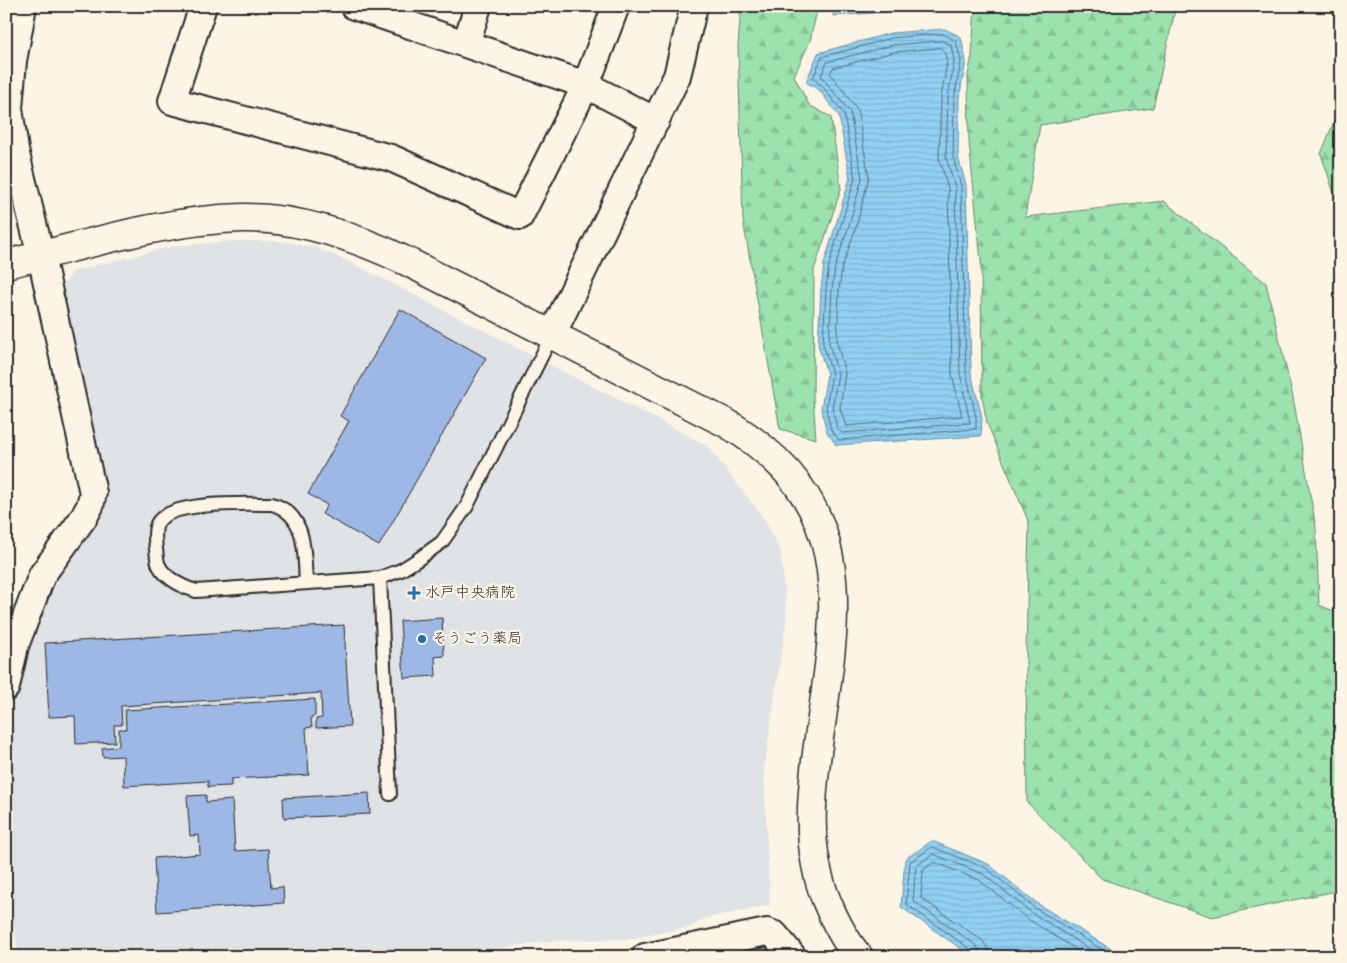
<svg xmlns="http://www.w3.org/2000/svg" width="1347" height="963" viewBox="0 0 1347 963" font-family="Kalam,'Klee One',sans-serif">
	<style>
		.built { fill: #e0e3e5 }
		.forest { fill: url(#forest-firs); stroke: #64866c }
		.water { fill: url(#water-rules); stroke: #688ea2 }
		.lines { fill: none; stroke-linecap: round; stroke-linejoin: round }
		.shore { stroke: #546d7b; stroke-width: 1 }
		.building { fill: #9eb8e5; stroke: #2b2b2b }
		.lane-casing { stroke: #2b2b2b; stroke-width: 16 }
		.street-casing { stroke: #2b2b2b; stroke-width: 30 }
		.secondary-casing { stroke: #2b2b2b; stroke-width: 31 }
		.lane { stroke: #fcf5e5; stroke-width: 12 }
		.street { stroke: #fcf5e5; stroke-width: 26 }
		.secondary { stroke: #fcf5e5; stroke-width: 28 }
		.poi-dot { fill: #1f6fb2; stroke: #fcf5e5; stroke-width: 2 }
		.labels { text-anchor: middle; dominant-baseline: central; stroke-width: 4.5; stroke-linejoin: round; paint-order: stroke }
		.poi-label { font-size: 15px; fill: #2b2b2b; stroke: #fcf5e5; text-anchor: start }
	</style>
	<defs>
		<pattern id="forest-firs" width="22" height="20" patternUnits="userSpaceOnUse" patternTransform="scale(1.25)"><rect width="22" height="20" fill="#9ce2ae"/><path d="M5 1l3.5 6h-7zM16 11l3.5 6h-7z" fill="#87c296"/></pattern>
		<pattern id="water-rules" width="6" height="5" patternUnits="userSpaceOnUse" patternTransform="scale(1.25)"><rect width="6" height="5" fill="#91d0f2"/><path d="M0 2.5h6" fill="none" stroke="#7db3d0"/></pattern>
	</defs>
	<rect width="100%" height="100%" fill="#fcf5e5"/>
	<filter id="ink" filterUnits="userSpaceOnUse"><feTurbulence type="fractalNoise" baseFrequency=".02" numOctaves="2"/><feDisplacementMap in="SourceGraphic" scale="10" xChannelSelector="R" yChannelSelector="G"/><feConvolveMatrix kernelMatrix="1 2 1 2 8 2 1 2 1" color-interpolation-filters="sRGB"/></filter>
	<g filter="url(#ink)">
		<!-- built -->
		<path class="built" d="M232 241H281L317 248 354 264 707 445 763 517 781 552 787 617 764 769 770 905 706 918 691 927 629 939 552 941 434 957H19L6 884V725L16 681 53 570 88 523 61 289 73 271 174 246Z"/>
		<!-- forest -->
		<path class="forest" d="M741 6H818L810 41 794 76 809 105 831 117 841 189 814 270 813 396 816 439 780 429 743 220 738 46Z
			M975 6H1176L1153 108 1040 125 1025 217 1164 201 1266 283 1293 397 1316 528 1319 605 1341 614V890L1212 917 1102 879 1027 802 1026 652 1029 523 987 423 982 396 981 261 969 142 968 75 972 56Z
			M1341 104V214L1321 154Z
			M755 948 767 949 773 957H706Z"/>
		<!-- water -->
		<path class="water" d="M835 6H965L833 16Z
			M945 29 961 37 966 61 959 99 958 157 966 185 971 373 982 417 981 436 836 445 827 432 821 409 827 374 818 345 821 289 824 264 850 178 839 116 820 91 806 82 818 53 891 33Z
			M932 841 988 864 1038 904 1124 957H973L901 907 905 859Z"/>
		<g class="lines">
			<!-- shore -->
			<path class="shore" d="M839 6 842 10 898 6
				M943 34 956 41 961 61 954 99 953 157 961 186 966 373 976 417V429L839 440 831 430 826 408 832 374 823 344 826 289 829 265 855 178 844 114 824 88 813 78 822 57 892 38Z
				M942 41 951 45 954 61 948 98 946 157 955 187 960 373 970 423 842 433 837 428 832 408 838 374 829 343 832 290 835 267 850 222 862 178 850 112 821 76 827 62 893 45Z
				M941 48 944 51 947 62 941 98 939 158 948 188 952 374 962 416 846 426 840 408 845 373 837 342 839 290 842 268 857 224 869 177 857 109 830 73 833 68 894 52Z
				M975 957 973 951 906 904 910 862 932 847 986 868 1035 908 1114 957
				M981 957 977 946 913 901 916 866 933 854 983 874 1032 913 1102 957
				M989 957 988 949 983 941 921 898 923 870 934 862 979 880 1028 919 1088 957"/>
		</g>
		<!-- building -->
		<path class="building" d="M400 309 486 358 379 546 322 514 327 505 308 494 349 421 340 416Z
			M442 618 444 656 435 657 436 676 404 678 400 621Z
			M344 625 350 726 316 728V719L322 718 321 693 121 706 122 725H114L115 742 76 744 75 716 49 717 45 643Z
			M315 699V716L311 717 312 727 306 728 309 775 231 779V786L208 787V781L124 786 123 756 103 757 102 748 119 746V729H126L125 710Z
			M369 793 370 814 284 818 283 798Z
			M206 795V802L232 800 235 851 268 849 271 888 283 887 284 903 157 912 154 858 200 854 199 835 190 836 187 796Z"/>
		<g class="lines">
			<defs>
				<path id="lane" d="M380 578 390 794
					M306 583C304 552 307 514 272 504 249 504 168 500 157 524 153 533 156 547 157 558 158 575 182 587 196 591L380 578 401 570 417 560 442 542 467 506 552 335"/>
				<path id="street" d="M203 6 172 101 391 158 520 216 586 85 616 6
					M354 6 586 85 656 121
					M466 44 478 6
					M552 335 677 76 694 6
					M6 687 15 646 42 575 84 517 90 506 93 493 41 256 15 150 9 108 13 61 23 6
					M645 957 767 932 775 935 793 957"/>
				<path id="secondary" d="M6 264C83 246 162 220 242 218 298 217 356 237 406 261L728 424C859 503 838 608 819 738 811 794 805 849 827 902 835 921 845 941 859 957"/>
			</defs>
			<!-- lane casing -->
			<use href="#lane" class="lane-casing"/>
			<!-- street casing -->
			<use href="#street" class="street-casing"/>
			<!-- secondary casing -->
			<use href="#secondary" class="secondary-casing"/>
			<!-- lane -->
			<use href="#lane" class="lane"/>
			<!-- street -->
			<use href="#street" class="street"/>
			<!-- secondary -->
			<use href="#secondary" class="secondary"/>
		</g>
	</g>
	<!-- markers -->
	<g class="poi-dot">
		<path d="M411.5 585.5h5v5h5v5h-5v5h-5v-5h-5v-5h5z"/>
		<circle cx="422" cy="639" r="5"/>
	</g>
	<g class="labels">
		<!-- poi labels -->
		<g class="poi-label">
			<text x="425" y="593">水戸中央病院</text>
			<text x="432" y="639">そうごう薬局</text>
		</g>
	</g>
	<!-- margin -->
	<rect width="1347" height="963" fill="none" stroke="#fcf5e5" stroke-width="25"/>
	<rect x="12" y="12" width="1322" height="938" fill="none" stroke="#2b2b2b" stroke-width="2" filter="url(#ink)"/>
</svg>
